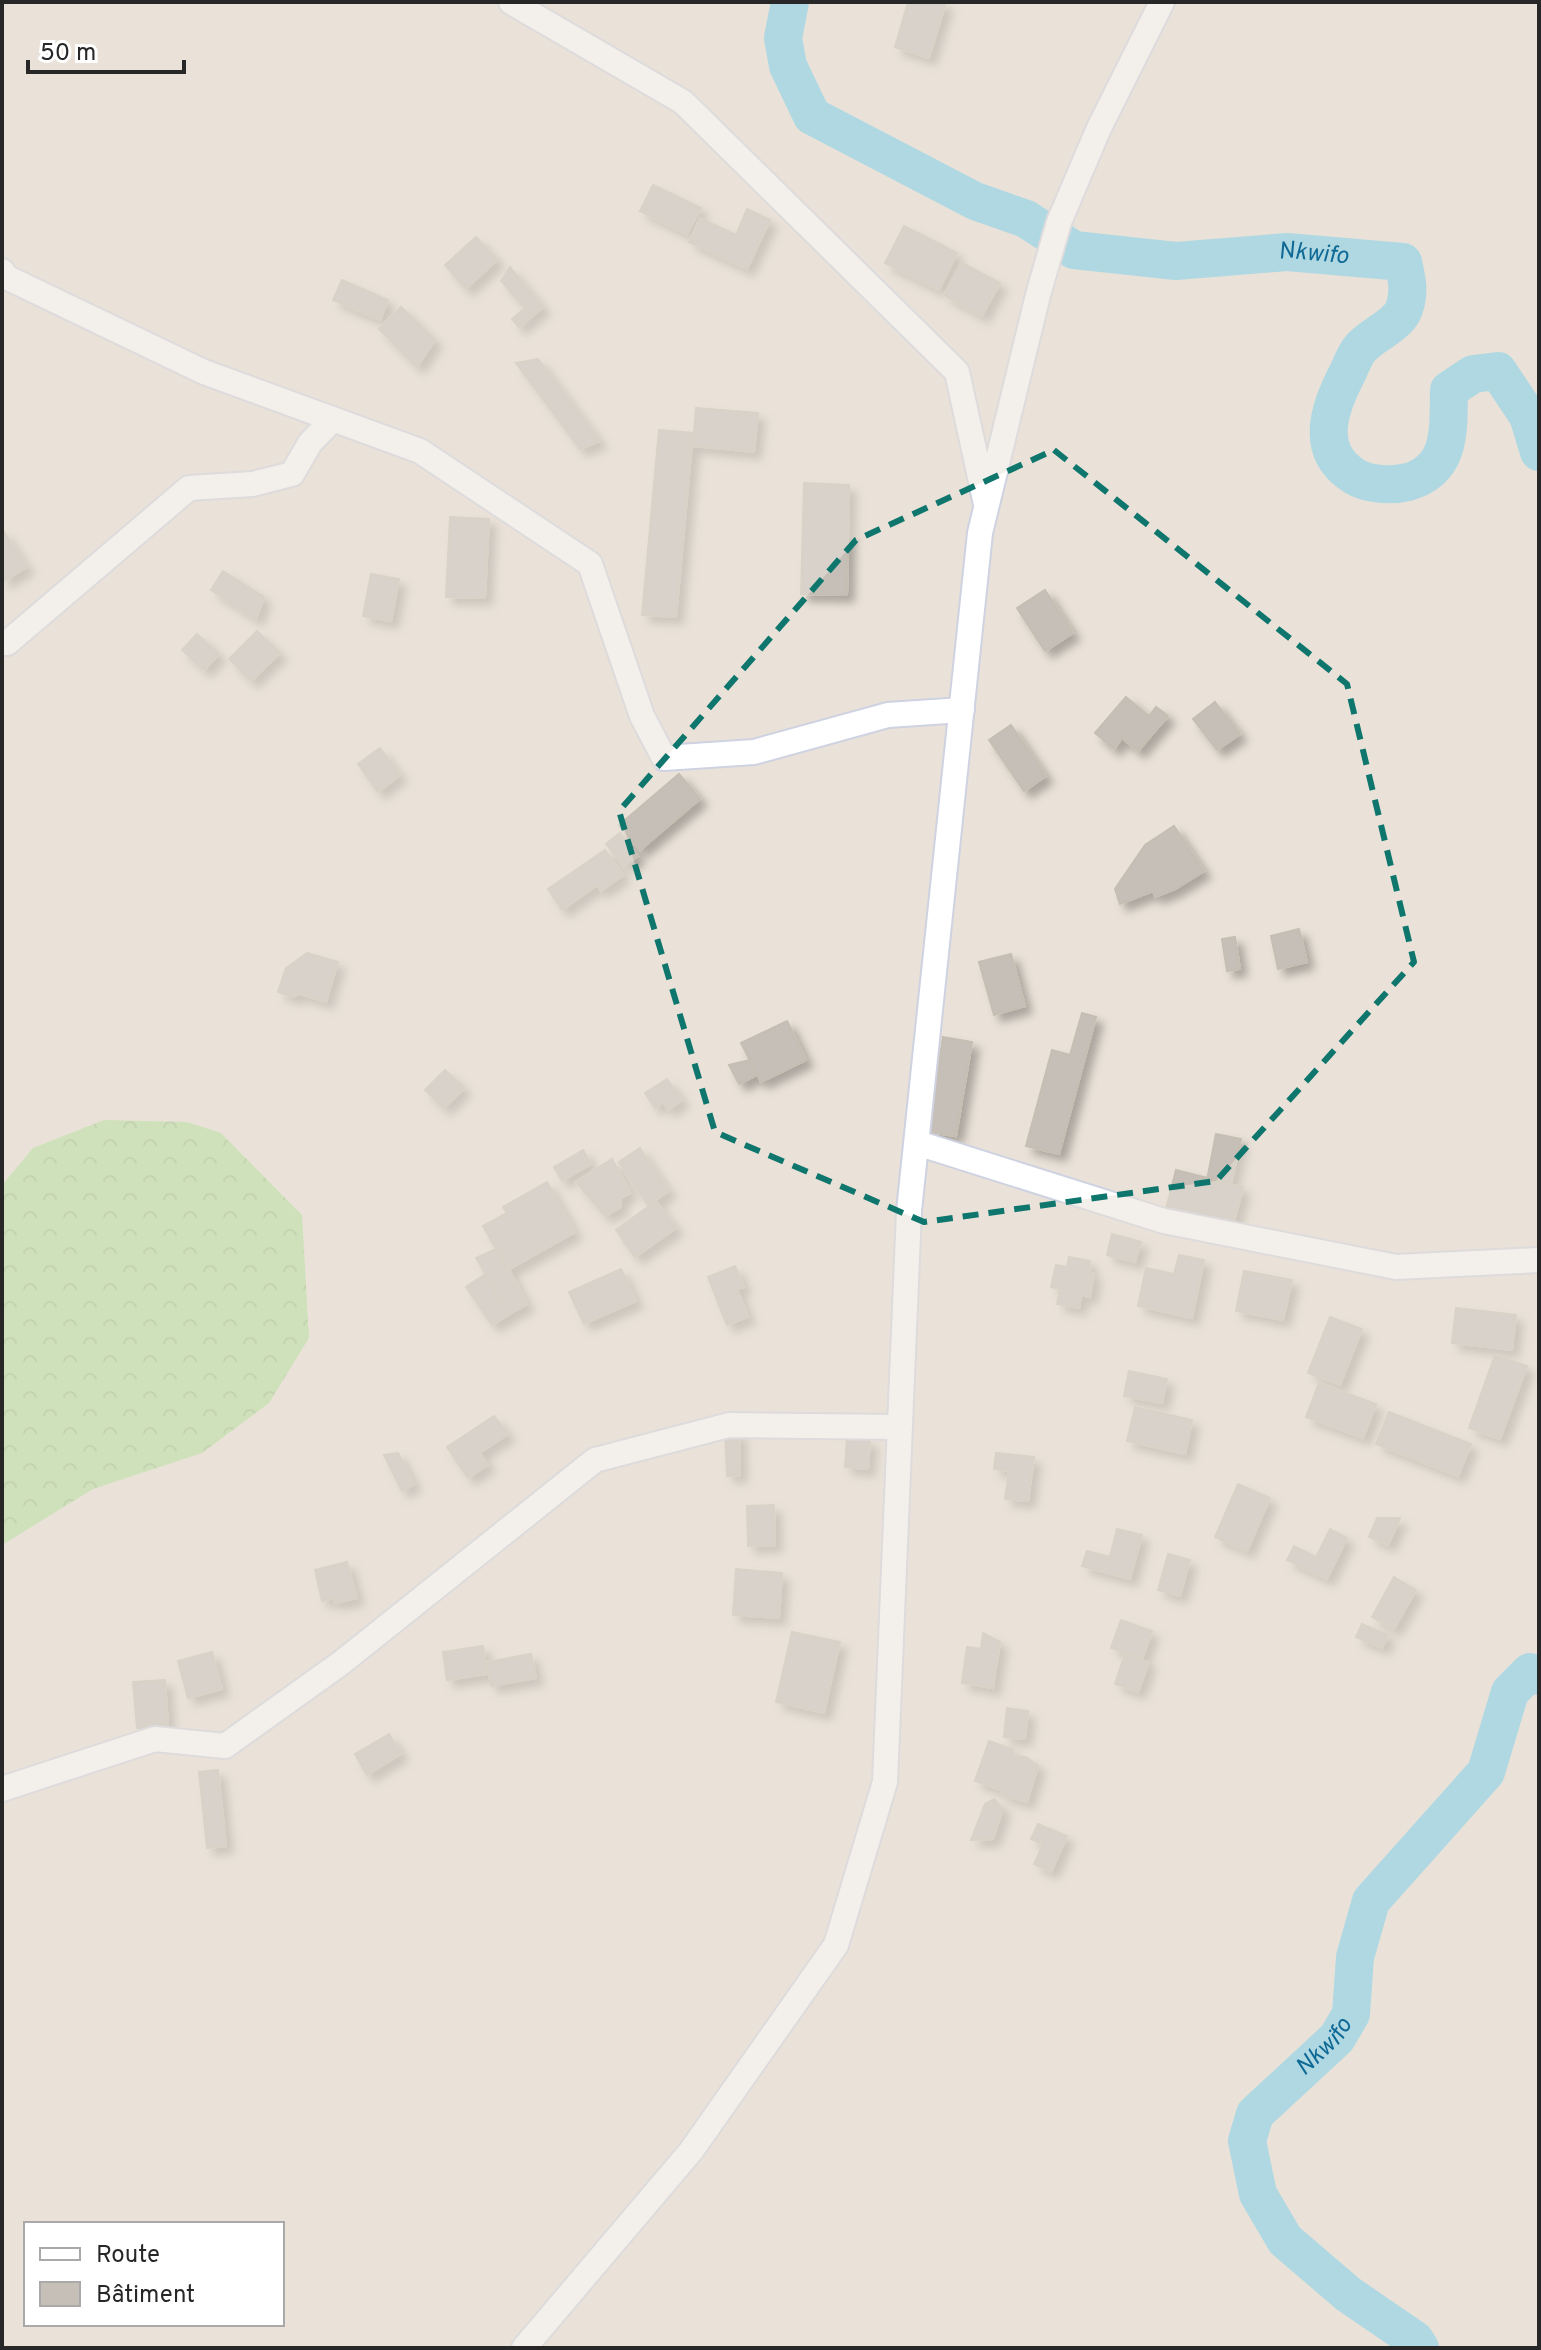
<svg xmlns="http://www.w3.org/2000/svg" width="1541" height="2350" viewBox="0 0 1541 2350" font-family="Overpass,sans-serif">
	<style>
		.forest { fill: url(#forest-crowns) }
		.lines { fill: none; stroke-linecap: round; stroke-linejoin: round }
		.river { stroke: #6acded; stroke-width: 38 }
		.building { fill: #c5bfb8; stroke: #c5beb2; stroke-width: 2; filter: url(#shadow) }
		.minor-casing { stroke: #ced2e1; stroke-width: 28 }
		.minor { stroke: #fff; stroke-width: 24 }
		.marked { fill: none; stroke: #0f766e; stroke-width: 6; stroke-dasharray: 16 10; stroke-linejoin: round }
		.labels { text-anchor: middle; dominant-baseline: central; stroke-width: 6; stroke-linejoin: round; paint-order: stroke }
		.water-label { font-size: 24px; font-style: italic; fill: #0e6995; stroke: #fff }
	</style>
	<defs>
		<pattern id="forest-crowns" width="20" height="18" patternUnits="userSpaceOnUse" patternTransform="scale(2)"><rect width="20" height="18" fill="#b0e194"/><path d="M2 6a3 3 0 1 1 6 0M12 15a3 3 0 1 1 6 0" fill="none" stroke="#97c180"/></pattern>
		<filter id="shadow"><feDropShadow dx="7" dy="7" stdDeviation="4" flood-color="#0004"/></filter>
	</defs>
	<rect width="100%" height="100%" fill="#eae2d8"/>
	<!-- forest -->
	<path class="forest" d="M104 1120 187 1122 221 1133 302 1215 309 1338 269 1403 202 1453 93 1489 2 1545V1185L33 1148Z"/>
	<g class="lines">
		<!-- river -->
		<g class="river">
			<path id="s1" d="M790 2 783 38 788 66 812 116 975 201 1026 219 1074 250 1176 261 1287 252 1403 262C1407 279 1410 292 1404 309 1397 327 1370 335 1359 350 1354 357 1351 365 1348 372 1330 406 1313 450 1354 476 1368 485 1392 486 1408 482 1453 469 1448 428 1449 390L1473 374 1498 371 1528 416 1539 452"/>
			<path id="s2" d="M1420 2348 1415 2340 1348 2294 1285 2240 1258 2194 1247 2141 1255 2114 1337 2038 1351 2014 1355 1957 1371 1901 1486 1772 1510 1692 1530 1672 1539 1676"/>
		</g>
	</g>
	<!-- building -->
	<path class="building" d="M908 2H946L929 58 895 47Z
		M653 185 701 208 687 234 640 211Z
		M747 209 770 220 747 269 689 242 700 218 736 235Z
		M904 226 957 253 939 290 885 263Z
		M476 237 497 260 466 289 445 265Z
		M962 263 1000 283 982 316 944 295Z
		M510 267 543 307 519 327 512 319 525 308 501 281Z
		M342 280 388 300 380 320 333 300Z
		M401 307 435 340 417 367 379 329Z
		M538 359 600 441 580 449 516 363Z
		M696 408 758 413 754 452 693 446Z
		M659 430 693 433 676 617 642 615Z
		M804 483 849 485 847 595 801 594Z
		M450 517 489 519 485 598 446 597Z
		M2 529 27 567 2 582Z
		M223 571 264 597 256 619 211 590Z
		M371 574 399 579 391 621 363 616Z
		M1045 590 1073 633 1045 651 1017 608Z
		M257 631 280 653 251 681 229 659Z
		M197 634 219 654 204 670 182 650Z
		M1126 697 1149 716 1156 707 1168 716 1138 751 1122 738 1114 749 1095 733Z
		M1215 702 1240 734 1217 750 1193 719Z
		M1011 725 1046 776 1024 791 989 740Z
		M380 748 400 775 378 792 358 764Z
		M679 774 700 799 640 850 619 825Z
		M1174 826 1204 871 1175 889 1155 897 1153 891 1120 904 1115 889 1145 845Z
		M620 833 638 856 624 866 606 844Z
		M605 850 623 875 601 891 597 885 562 910 548 889Z
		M1299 929 1307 962 1278 969 1271 936Z
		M1235 937 1240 969 1227 971 1222 939Z
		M307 953 338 962 326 1002 300 994 292 997 278 992 286 968Z
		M1011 954 1025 1006 994 1015 979 962Z
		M1082 1013 1096 1017 1059 1154 1026 1146 1052 1050 1070 1055Z
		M787 1021 806 1060 761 1082 741 1043Z
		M943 1037 972 1042 956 1136 928 1132Z
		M750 1060 757 1075 739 1084 729 1065Z
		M445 1070 464 1088 444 1108 425 1090Z
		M667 1079 682 1100 668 1110 663 1102 655 1108 645 1093Z
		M1216 1134 1241 1139 1231 1185 1207 1180Z
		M640 1148 669 1191 648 1205 619 1162Z
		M583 1150 591 1164 562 1181 554 1167Z
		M612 1159 630 1193 620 1199 621 1207 605 1216 576 1182Z
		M1176 1170 1243 1187 1233 1226 1166 1209Z
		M547 1182 575 1232 508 1270 483 1226 507 1213 503 1207Z
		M656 1201 676 1228 635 1257 616 1230Z
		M1112 1234 1141 1242 1135 1262 1107 1255Z
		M498 1248 527 1304 510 1314 476 1258Z
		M1179 1255 1204 1260 1192 1318 1138 1306 1146 1268 1174 1274Z
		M1069 1257 1090 1261 1089 1272 1094 1274 1090 1297 1081 1295 1079 1308 1057 1304 1060 1289 1051 1287 1056 1265 1067 1267Z
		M735 1266 744 1287 737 1289 748 1317 727 1325 708 1277Z
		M621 1269 636 1301 584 1324 569 1292Z
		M1244 1271 1292 1280 1283 1320 1236 1311Z
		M484 1275 510 1314 492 1325 466 1287Z
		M1456 1308 1516 1315 1512 1350 1452 1343Z
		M1330 1317 1362 1329 1340 1385 1308 1373Z
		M1495 1355 1527 1366 1500 1439 1469 1428Z
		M1129 1371 1167 1379 1162 1403 1124 1396Z
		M1319 1383 1376 1404 1363 1438 1306 1417Z
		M1135 1407 1192 1420 1185 1454 1127 1441Z
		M1389 1412 1471 1444 1458 1476 1376 1444Z
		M494 1416 508 1434 480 1453 488 1465 468 1478 447 1447Z
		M739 1432 740 1475 727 1476 725 1433Z
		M847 1438 870 1440 868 1469 845 1467Z
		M398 1453 414 1484 402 1491 384 1455Z
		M996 1453 1034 1457 1028 1501 1005 1499 1009 1471 994 1469Z
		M1238 1484 1270 1498 1247 1551 1215 1537Z
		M774 1505 775 1545 748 1546 747 1506Z
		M1377 1518H1400L1388 1545 1369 1537Z
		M1117 1529 1142 1535 1130 1579 1082 1566 1087 1551 1110 1557Z
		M1330 1529 1347 1538 1327 1579 1287 1560 1294 1546 1316 1557Z
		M1168 1554 1190 1560 1180 1596 1158 1590Z
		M347 1562 357 1598 335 1603 334 1598 322 1601 315 1570Z
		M736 1569 782 1573 779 1618 733 1615Z
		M1394 1577 1416 1590 1394 1629 1372 1617Z
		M1121 1620 1152 1631 1142 1659 1111 1648Z
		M1362 1624 1388 1635 1382 1648 1356 1637Z
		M792 1632 840 1642 824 1713 776 1702Z
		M983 1633 1000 1642 993 1688 962 1683 967 1647 981 1649Z
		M483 1646 487 1674 447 1680 443 1652Z
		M212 1652 222 1689 188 1698 178 1661Z
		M531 1654 536 1678 491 1686 487 1662Z
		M1125 1654 1149 1662 1138 1692 1115 1684Z
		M165 1680 168 1726 137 1728 133 1682Z
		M1007 1708 1028 1711 1025 1739 1004 1737Z
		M389 1734 401 1754 367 1775 355 1754Z
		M989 1741 1012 1749 1015 1757H1026L1038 1766 1027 1802 1003 1795 1001 1790 975 1781Z
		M218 1770 226 1846 207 1848 199 1772Z
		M994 1799 1003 1809 993 1839 971 1840 985 1804Z
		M1038 1824 1067 1836 1051 1872 1034 1864 1043 1844 1031 1839Z"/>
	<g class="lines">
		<defs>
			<path id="minor" d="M511 2 683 102 957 372 985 500
				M2 271 6 277 204 372 420 451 590 564 642 716 664 758 754 752 888 715 962 710
				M2 643H7L189 488 253 484 292 474 310 443 333 419
				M917 1143 1164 1221 1396 1267 1539 1260
				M2 1789 155 1739 225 1746 341 1663 595 1460 729 1425 900 1427
				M524 2348 691 2151 836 1945 885 1782 909 1211 980 533 1038 295 1059 222 1099 128 1162 2"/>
		</defs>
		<!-- minor casing -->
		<use href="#minor" class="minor-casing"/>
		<!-- minor -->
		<use href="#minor" class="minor"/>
	</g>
	<!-- marked area -->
	<path d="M0 0H1541V2350H0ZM1054 450 1347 684 1414 962 1216 1181 924 1222 715 1132 619 811 856 540Z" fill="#eae2d8" fill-opacity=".55" fill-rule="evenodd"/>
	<path class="marked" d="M1054 450 1347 684 1414 962 1216 1181 924 1222 715 1132 619 811 856 540Z"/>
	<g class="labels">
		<!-- water labels -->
		<g class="water-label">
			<text stroke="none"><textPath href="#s1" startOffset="656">Nkwifo</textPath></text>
			<text stroke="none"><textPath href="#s2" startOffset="406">Nkwifo</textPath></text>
		</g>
	</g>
	<!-- border -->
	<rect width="1541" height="2350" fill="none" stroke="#272727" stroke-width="8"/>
	<!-- legend -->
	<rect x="24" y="2222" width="260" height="104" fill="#ffffff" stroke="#a9a9a9" stroke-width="2"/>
	<rect x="40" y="2248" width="40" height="12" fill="#ffffff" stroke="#a9a9a9" stroke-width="2"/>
	<text x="96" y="2262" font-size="24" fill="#272727">Route</text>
	<rect x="40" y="2282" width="40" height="24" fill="#c5bfb8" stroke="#a9a9a9" stroke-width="2"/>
	<text x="96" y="2302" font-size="24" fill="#272727">Bâtiment</text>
	<!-- scale -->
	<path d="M28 60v12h156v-12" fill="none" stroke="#272727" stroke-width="4"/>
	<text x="40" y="60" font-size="24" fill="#272727" stroke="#ffffff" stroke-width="6" paint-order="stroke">50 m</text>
</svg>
